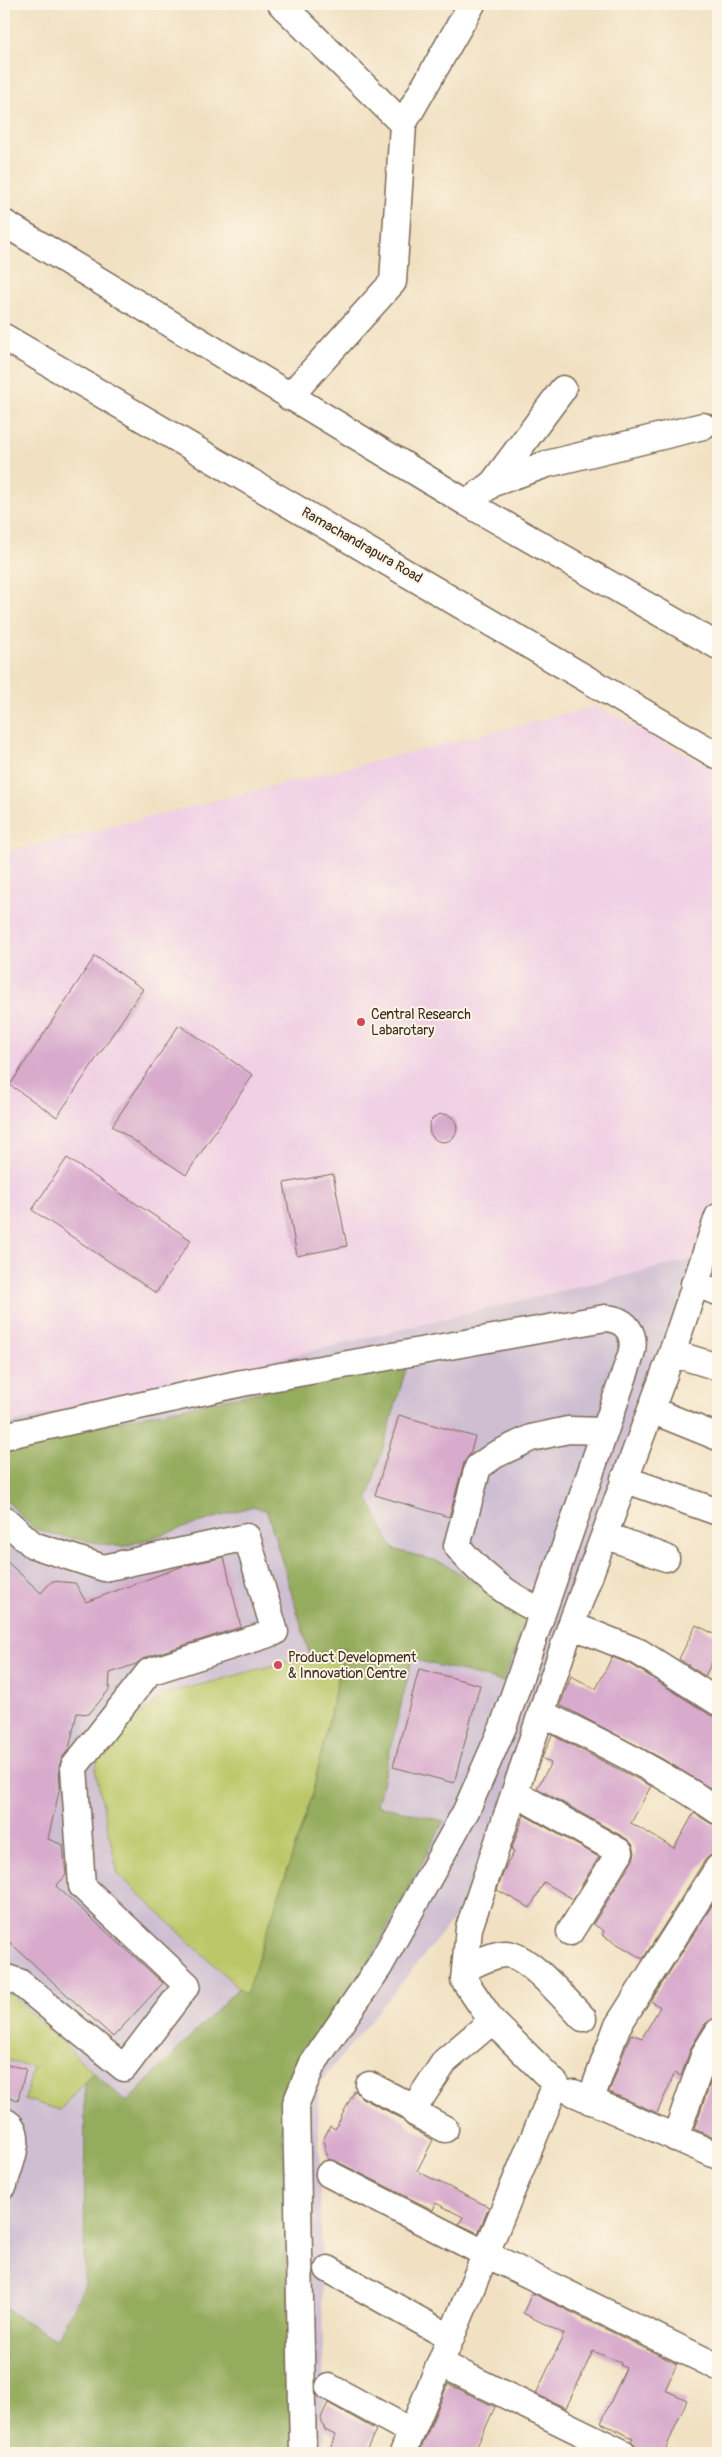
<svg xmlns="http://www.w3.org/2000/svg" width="722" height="2457" viewBox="0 0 722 2457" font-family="Pangolin,sans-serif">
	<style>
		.built { fill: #f0d0e5 }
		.industrial { fill: #cebed2 }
		.green { fill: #bbc869; stroke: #7b7944 }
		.forest { fill: #94ac5d; stroke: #686b3e }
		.building { fill: #d8abcd }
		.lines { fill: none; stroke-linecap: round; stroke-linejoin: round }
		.minor-casing { stroke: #7b6a57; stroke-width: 29 }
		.path { stroke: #7b6a57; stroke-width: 3; stroke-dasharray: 1 4; stroke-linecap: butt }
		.minor { stroke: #fff; stroke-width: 26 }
		.poi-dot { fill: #d1495b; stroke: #fcf5e5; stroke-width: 2 }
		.labels { text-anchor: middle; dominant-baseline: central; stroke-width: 4; stroke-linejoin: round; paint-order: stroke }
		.street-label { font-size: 14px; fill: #3b2a1e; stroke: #fcf5e5 }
		.poi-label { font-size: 14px; fill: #3b2a1e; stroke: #fcf5e5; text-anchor: start }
	</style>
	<rect width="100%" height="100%" fill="#fcf5e5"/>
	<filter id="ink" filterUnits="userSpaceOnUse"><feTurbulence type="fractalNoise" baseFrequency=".02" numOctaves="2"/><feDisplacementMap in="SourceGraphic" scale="10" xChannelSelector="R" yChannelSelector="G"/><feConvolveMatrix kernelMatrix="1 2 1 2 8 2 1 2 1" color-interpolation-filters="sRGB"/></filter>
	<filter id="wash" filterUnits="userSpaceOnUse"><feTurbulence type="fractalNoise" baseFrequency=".0096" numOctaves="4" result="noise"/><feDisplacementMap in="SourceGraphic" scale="20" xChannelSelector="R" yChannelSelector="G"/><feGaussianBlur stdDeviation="1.12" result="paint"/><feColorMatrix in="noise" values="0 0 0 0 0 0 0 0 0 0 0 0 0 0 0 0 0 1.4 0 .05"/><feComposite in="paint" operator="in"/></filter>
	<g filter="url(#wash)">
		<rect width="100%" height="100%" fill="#f1e1c2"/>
		<!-- built -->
		<path class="built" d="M597 706 718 771V1192L698 1258 4 1425V853Z"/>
		<!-- industrial -->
		<path class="industrial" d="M698 1258 465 1905 318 2085 325 2453H4V1425Z"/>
		<!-- green -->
		<path class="green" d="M345 1646 311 1799 246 1995 118 1874 95 1769 103 1748 163 1695Z
			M4 1991 10 1993 93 2072 60 2110 25 2099 33 2068 4 2059Z"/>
		<!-- forest -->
		<path class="forest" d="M408 1362 368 1499 393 1549 444 1563 527 1618 503 1682 412 1659 377 1805 444 1821 371 1959 300 2058 282 2105 293 2453H4V2308L56 2340 84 2287 85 2082 93 2072 127 2102 238 1988 246 1994 311 1799 345 1647 310 1655 267 1511 253 1506 122 1547 58 1536 33 1528 4 1498V1444Z"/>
		<g id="blocks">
			<!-- building -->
			<path class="building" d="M95 956 143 989 57 1117 10 1085Z
				M179 1025 253 1075 186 1175 112 1126Z
				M429 1128a14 14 0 1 1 28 0a14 14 0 1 1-28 0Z
				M67 1158 191 1240 156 1293 32 1210Z
				M333 1174 347 1246 297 1256 284 1183Z
				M399 1415 475 1437 470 1454 464 1463 449 1517 375 1495Z
				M224 1557 241 1627 144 1658 136 1664 110 1673 109 1690 89 1714 77 1713 69 1749 62 1758 59 1767 60 1787 48 1839 63 1845 66 1875 56 1886 163 1983 113 2037 4 1937V1559L41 1593 52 1581 75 1583 86 1602 183 1566Z
				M696 1625 718 1636V1650L705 1676 679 1659Z
				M612 1657 632 1665 710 1715 718 1718V1793L661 1758 560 1705 571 1676 596 1689Z
				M419 1669 480 1685 454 1783 393 1767Z
				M552 1735 651 1786 631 1823 674 1848 694 1813 710 1823 718 1826V1853L711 1855 705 1860 643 1959 602 1935 604 1931 593 1924 633 1860 635 1853 633 1845 627 1839 537 1788 551 1763 542 1758Z
				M524 1815 599 1857 573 1899 544 1882 530 1908 497 1890 506 1866 514 1852 511 1850Z
				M718 1896V2016L705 2024 691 2048 681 2076 675 2073 657 2113 609 2092 631 2034 642 2038 660 2007 651 2001Z
				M718 2061V2140L694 2129Z
				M4 2064 26 2069 18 2100 4 2096Z
				M355 2090 362 2098 401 2118 408 2126 433 2140 417 2171 489 2207 478 2233 459 2224 463 2217 436 2203 433 2210 336 2161 328 2159 323 2140 330 2126 335 2129Z
				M532 2293 677 2364 665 2390 687 2400 664 2453H638L636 2445 631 2441 633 2438 601 2423 626 2368 620 2365 621 2363 593 2351 566 2408 536 2394 564 2334 523 2313Z
				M448 2384 495 2407 474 2453H419Z
				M328 2403 376 2430 365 2453H329L335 2435 325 2430 321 2418Z"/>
		</g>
	</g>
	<g filter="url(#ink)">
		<use href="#blocks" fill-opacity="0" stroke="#7b6a57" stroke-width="1"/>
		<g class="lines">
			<defs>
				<path id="minor" d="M281 4 403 124
					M4 223 467 503 718 646
					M4 337 718 756
					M289 397 393 282 403 124 472 4
					M493 483 563 389
					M467 503 493 483 547 464 703 426
					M694 1284 718 1292
					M672 1353 718 1367
					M651 1410 718 1437
					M4 1436 242 1383 605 1318C626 1319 637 1334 631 1355L503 1727 466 1811 379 1967 312 2065 296 2103 303 2453
					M624 1479 718 1512
					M4 1519 33 1545 104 1568 247 1537 275 1632 149 1672 74 1767 82 1886 187 1985 124 2068 19 1982 4 1977
					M605 1535 666 1558
					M542 1612C508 1596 481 1576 457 1546L478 1467 495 1455 531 1438 568 1430 604 1431
					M571 1625 639 1652 718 1702
					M541 1713C602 1743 663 1772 718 1811
					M515 1793 620 1852 570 1932
					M465 1969C477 1963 492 1954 506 1954 529 1955 566 2001 583 2018
					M369 2085 414 2108
					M574 2093 718 2156
					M590 2101 617 2027 718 1868
					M4 2121C27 2132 8 2167 4 2185
					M445 2129 415 2113 414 2108 445 2061 492 2021
					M675 2138 705 2053 718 2032
					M329 2174 486 2254 718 2367
					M328 2269 451 2338
					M440 2363 623 2453
					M329 2387 412 2432
					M403 2453 556 2084 492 2021 464 1980 469 1928 571 1625 672 1353 718 1217"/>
			</defs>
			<!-- minor casing -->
			<use href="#minor" class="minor-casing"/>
			<!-- path -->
			<path class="path" d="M4 1240 11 1229"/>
			<!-- minor -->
			<use href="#minor" class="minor"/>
		</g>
	</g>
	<!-- markers -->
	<g class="poi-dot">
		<circle cx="361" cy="1022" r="5"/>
		<circle cx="278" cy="1665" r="5"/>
	</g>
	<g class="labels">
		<!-- street labels -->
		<g class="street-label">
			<text transform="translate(362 545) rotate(30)">Ramachandrapura Road</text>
		</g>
		<!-- poi labels -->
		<g class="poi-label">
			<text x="371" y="1014">Central Research<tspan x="371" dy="16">Labarotary</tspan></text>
			<text x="288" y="1657">Product Development<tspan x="288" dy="16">&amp; Innovation Centre</tspan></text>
		</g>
	</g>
	<!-- margin -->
	<rect width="722" height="2457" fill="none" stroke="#fcf5e5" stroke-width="20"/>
</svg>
